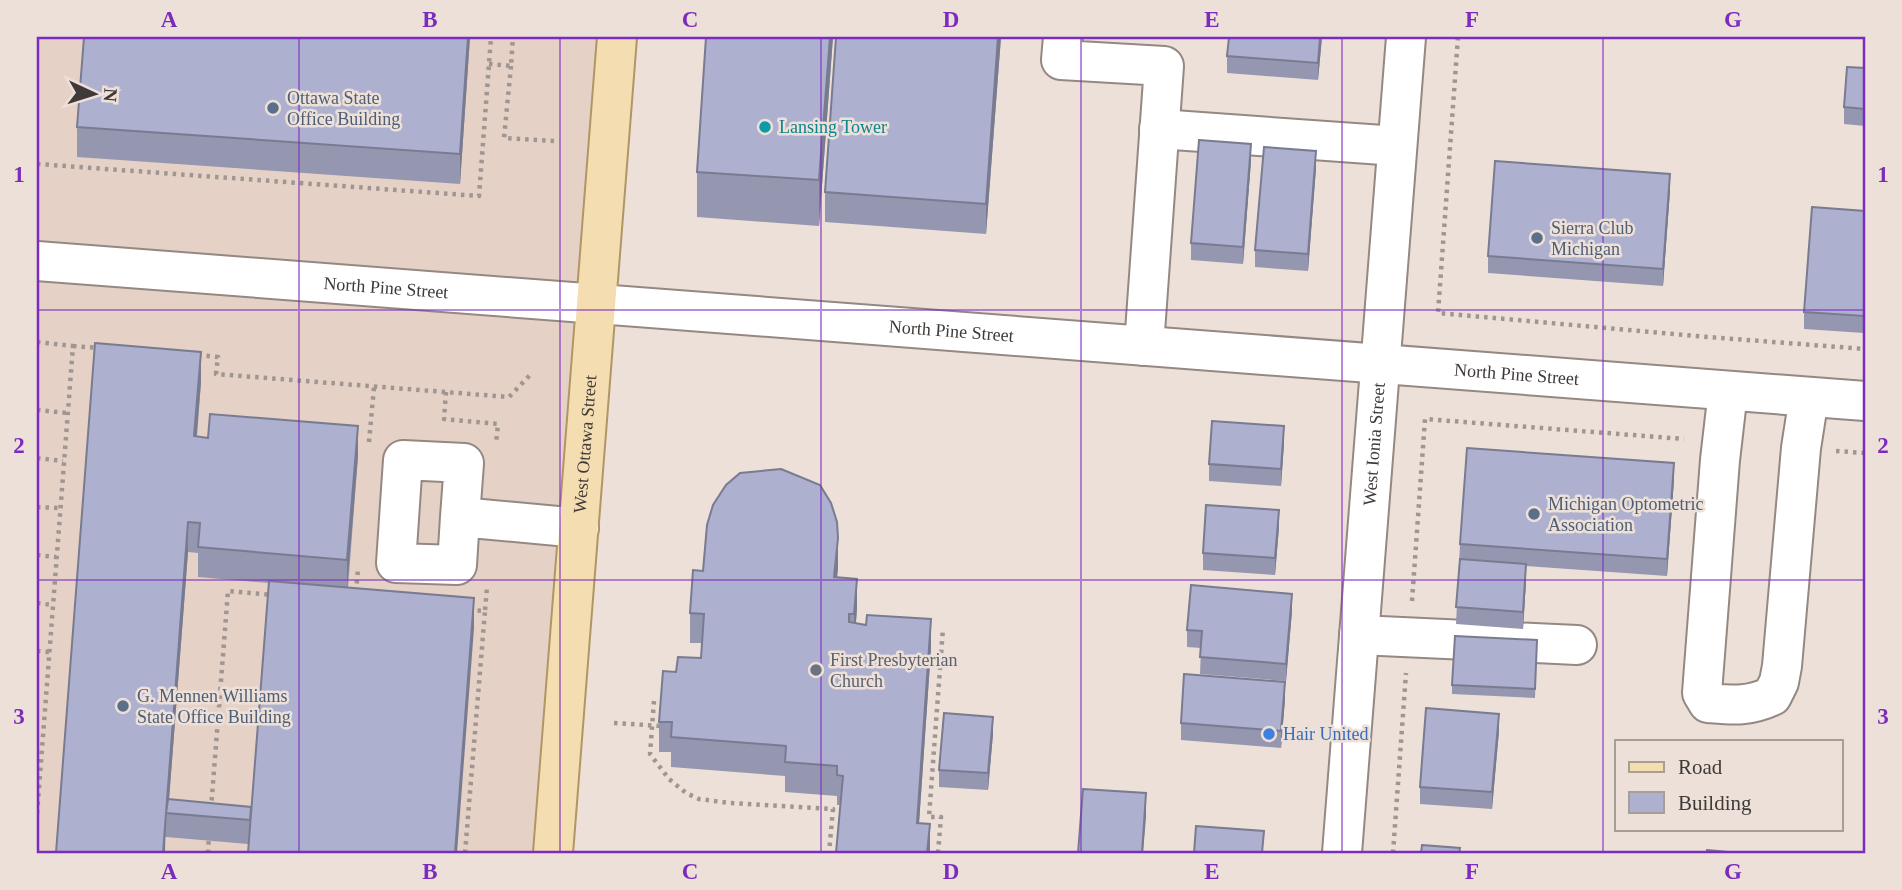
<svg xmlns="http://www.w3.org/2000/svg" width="1902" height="890" viewBox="0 0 1902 890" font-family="Georgia,serif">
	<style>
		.built { fill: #e6d1c7 }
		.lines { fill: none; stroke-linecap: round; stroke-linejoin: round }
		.minor-casing { stroke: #948882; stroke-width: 42 }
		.major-casing { stroke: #b19665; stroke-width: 42 }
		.path { stroke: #a09691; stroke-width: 4.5; stroke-dasharray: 3.5 5; stroke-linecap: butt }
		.minor { stroke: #fff; stroke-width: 38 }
		.major { stroke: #f5ddb2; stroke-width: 38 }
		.wall { fill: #9597b1; fill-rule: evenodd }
		.shaded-wall { fill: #797b90 }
		.building { fill: #adb0ce; stroke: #797b90; stroke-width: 2 }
		.grid { fill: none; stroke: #7b2cbf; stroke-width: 2; stroke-opacity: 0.55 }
		.service-dot { fill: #5c6f8a; stroke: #ede0d9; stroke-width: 2.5 }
		.culture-dot { fill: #0f9aa8; stroke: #ede0d9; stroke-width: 2.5 }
		.worship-dot { fill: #6b7280; stroke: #ede0d9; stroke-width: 2.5 }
		.shop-dot { fill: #3f7fe0; stroke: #ede0d9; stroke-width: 2.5 }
		.labels { text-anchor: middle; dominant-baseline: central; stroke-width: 5; stroke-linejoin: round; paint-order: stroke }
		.service-label { font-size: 18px; fill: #4e5e75; stroke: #ede0d9; text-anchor: start }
		.culture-label { font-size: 18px; fill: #0d838f; stroke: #ede0d9; text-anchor: start }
		.street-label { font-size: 18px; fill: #3f3a37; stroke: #ede0d9 }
		.worship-label { font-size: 18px; fill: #5b616d; stroke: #ede0d9; text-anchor: start }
		.shop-label { font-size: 18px; fill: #366cbe; stroke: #ede0d9; text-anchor: start }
		.neatline { fill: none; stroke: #7b2cbf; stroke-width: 2.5 }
		.grid-label { font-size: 23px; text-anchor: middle; font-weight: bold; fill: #7b2cbf }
	</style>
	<rect width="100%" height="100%" fill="#ede0d9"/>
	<!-- built -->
	<path class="built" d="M37 37H616L553 853H37Z"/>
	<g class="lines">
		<defs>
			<g id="minor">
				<path d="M1063 37 1061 60 1164 66 1144 346"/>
				<path d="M1159 129 1397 146"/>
				<path id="s1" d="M37 261 1865 401"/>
				<path d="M1728 391 1720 460 1702 693 1708 703C1733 705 1748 707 1772 696L1779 682 1782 666 1801 448 1809 397"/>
				<path d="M460 517 457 565 396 563 403 460 464 463 460 517 579 528"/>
				<path d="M1359 635 1577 645"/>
				<path id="s2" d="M1342 853 1406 37"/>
			</g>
			<g id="major">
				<path id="s3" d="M553 853 617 37"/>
			</g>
		</defs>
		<!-- minor casing -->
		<use href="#minor" class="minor-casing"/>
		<!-- major casing -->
		<use href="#major" class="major-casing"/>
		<!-- path -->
		<path class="path" d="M1458 37 1438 313 1708 337 1865 349
			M489 64 511 66 513 37
			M511 66 504 138 554 141
			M37 164 479 196 491 37
			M37 342 73 346 37 814
			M73 346 99 348
			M198 355 218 357 216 374 509 397 531 374
			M446 392 444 419 498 424 496 444
			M37 410 67 413
			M369 442 374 387
			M1836 451 1865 453
			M37 458 63 461
			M37 507 59 508
			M37 555 56 557
			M356 592 358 569
			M1412 601 1425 419 1684 439
			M37 603 52 605
			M469 610 485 611 487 587
			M37 651 49 652
			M654 701 650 754 669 779 686 793 699 799 730 803 833 809 829 853
			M614 723 661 726
			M211 809 228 591 274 595
			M208 853 209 835
			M465 853 485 611
			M938 853 941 817H929L943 628
			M1393 853 1406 673"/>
		<!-- minor -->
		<use href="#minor" class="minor"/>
		<!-- major -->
		<use href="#major" class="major"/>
	</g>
	<!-- wall -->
	<path class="wall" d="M470 37 460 184 77 157V127Z
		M833 37 819 226 697 217V172Z
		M836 37H1001L986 234 825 222V192Z
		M1322 37 1318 80 1227 73V56Z
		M1865 68V126L1844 124V107Z
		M1251 161 1243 264 1191 260V243Z
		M1316 168 1308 271 1255 267V250Z
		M1670 191 1663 286 1488 273V256Z
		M1865 211V314L1864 333 1804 329V312Z
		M201 382 197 437 358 456 348 588 474 628 248 844 166 837 56 853ZM188 552 198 553V577L269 583 251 807 169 799Z
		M1284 443 1281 486 1209 481V464Z
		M1674 480 1667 576 1526 566V581L1523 629 1456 624 1460 544Z
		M1279 527 1275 575 1203 570V553Z
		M838 568 837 577 857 609 856 623 931 649 919 823 930 853 840 805H837V796L785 792V776L671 767V752H659V722L676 672 701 658 702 643H690V613L703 571Z
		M1292 611 1286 681 1200 674 1201 648 1187 647V630Z
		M1537 640 1535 698 1452 694V685Z
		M1285 699 1281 748 1181 740V723Z
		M1499 731 1492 809 1420 804V787Z
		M993 734 988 790 939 787V770Z"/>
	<!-- shaded-wall -->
	<path class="shaded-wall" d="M468 37H470L460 184V154Z
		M830 37H833L819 226V180Z
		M998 37H1001L986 234V204Z
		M1320 37H1322L1318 80V63Z
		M1251 144V161L1243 264V247Z
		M1316 151V168L1308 271V254Z
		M1670 174V191L1663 286V269Z
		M201 352V382L194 466V436Z
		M358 426V456L347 589V560Z
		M1284 426V443L1281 486V469Z
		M1674 463V480L1667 576V559Z
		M1279 510V527L1275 575V558Z
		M188 522V552L168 813H166L165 853H163Z
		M838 538V568L834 607V577Z
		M1526 564V581L1523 629V612Z
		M857 579V609L854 644V614Z
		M1292 594V611L1286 681V664Z
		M474 598V628L457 853H455Z
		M931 619V649L917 853V823Z
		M1285 682V699L1281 748V731Z
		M1499 714V731L1492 809V792Z
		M993 717V734L988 790V773Z
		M1146 793V817L1143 853H1142Z
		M930 824V853H927Z"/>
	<!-- building -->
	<path class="building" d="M84 37H468L460 154 77 127Z
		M706 37H830L819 180 697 172Z
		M836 37H998L986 204 825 192Z
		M1229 37H1320L1318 63 1227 56Z
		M1847 67 1865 68V109L1844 107Z
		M1199 140 1251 144 1243 247 1191 243Z
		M1264 147 1316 151 1308 254 1255 250Z
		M1495 161 1670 174 1663 269 1488 256Z
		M1812 207 1865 211V297L1864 316 1804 312Z
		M95 343 201 352 194 436 208 438 210 414 358 426 347 560 198 547 200 523 188 522 163 853H56Z
		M1212 421 1284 426 1281 469 1209 464Z
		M1467 448 1674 463 1667 559 1460 544Z
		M781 469 820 485 831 503 837 522 838 538 834 577 857 579 854 614H849V622L866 625 867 615 931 619 917 823 930 824 927 853H836L843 776 837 775V766L785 762 786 746 671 737 672 722H659L663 671 676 672 678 657 701 658 704 614 690 613 693 570 703 571 707 525 713 505 726 485 740 473Z
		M1206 505 1279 510 1275 558 1203 553Z
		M1460 559 1526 564 1523 612 1456 607Z
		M269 581 474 598 455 853H248Z
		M1191 585 1292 594 1286 664 1200 657 1202 631 1187 630Z
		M1455 636 1537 640 1535 689 1452 685Z
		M1184 674 1285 682 1281 731 1181 723Z
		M1426 708 1499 714 1492 792 1420 787Z
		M944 713 993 717 988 773 939 770Z
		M1083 789 1146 793 1142 853H1078Z
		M168 799 251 807 250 820 166 813Z
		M1196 826 1264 831 1262 853H1194Z
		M1422 845 1460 848 1459 853H1421Z
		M1707 850 1739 853H1707Z"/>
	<!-- grid -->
	<path class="grid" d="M299 37V853M560 37V853M821 37V853M1081 37V853M1342 37V853M1603 37V853M37 310H1865M37 580H1865"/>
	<!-- markers -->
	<g class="service-dot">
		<circle cx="273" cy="108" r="7"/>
		<circle cx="1537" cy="238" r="7"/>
		<circle cx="1534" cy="514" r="7"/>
		<circle cx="123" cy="706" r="7"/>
	</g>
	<circle class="culture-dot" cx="765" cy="127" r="7"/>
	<circle class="worship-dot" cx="816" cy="670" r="7"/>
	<circle class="shop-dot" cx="1269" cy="734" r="7"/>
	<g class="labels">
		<!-- service labels -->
		<g class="service-label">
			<text x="287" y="98">Ottawa State<tspan x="287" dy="21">Office Building</tspan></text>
			<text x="1551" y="228">Sierra Club<tspan x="1551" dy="21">Michigan</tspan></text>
			<text x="1548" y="504">Michigan Optometric<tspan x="1548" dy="21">Association</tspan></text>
			<text x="137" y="696">G. Mennen Williams<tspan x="137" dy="21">State Office Building</tspan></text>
		</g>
		<!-- culture labels -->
		<g class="culture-label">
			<text x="779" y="127">Lansing Tower</text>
		</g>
		<!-- street labels -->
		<g class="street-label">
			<text stroke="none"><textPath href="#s1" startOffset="350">North Pine Street</textPath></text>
			<text stroke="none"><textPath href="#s1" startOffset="917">North Pine Street</textPath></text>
			<text stroke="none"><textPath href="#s1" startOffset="1484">North Pine Street</textPath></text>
			<text stroke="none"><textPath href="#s3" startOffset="410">West Ottawa Street</textPath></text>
			<text stroke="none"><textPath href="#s2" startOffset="410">West Ionia Street</textPath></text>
		</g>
		<!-- worship labels -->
		<g class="worship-label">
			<text x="830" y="660">First Presbyterian<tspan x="830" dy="21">Church</tspan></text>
		</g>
		<!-- shop labels -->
		<g class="shop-label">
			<text x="1283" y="734">Hair United</text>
		</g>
	</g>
	<!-- border -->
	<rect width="1902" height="890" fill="none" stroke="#ede0d9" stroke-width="77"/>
	<!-- legend -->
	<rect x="1615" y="740" width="228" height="91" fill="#ede0d9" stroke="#a79e98" stroke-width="2"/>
	<rect x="1629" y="762" width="35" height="10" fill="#f5ddb2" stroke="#a79e98" stroke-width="2"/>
	<text x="1678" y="774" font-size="21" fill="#3f3a37">Road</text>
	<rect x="1629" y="792" width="35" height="21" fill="#adb0ce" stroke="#a79e98" stroke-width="2"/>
	<text x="1678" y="810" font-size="21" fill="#3f3a37">Building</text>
	<!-- north arrow -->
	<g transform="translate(94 94) rotate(94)" stroke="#ede0d9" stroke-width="5" paint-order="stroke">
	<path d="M0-5L12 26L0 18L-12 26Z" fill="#3f3a37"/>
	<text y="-10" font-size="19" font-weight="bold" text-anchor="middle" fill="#3f3a37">N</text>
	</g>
	<rect x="38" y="38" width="1826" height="814" class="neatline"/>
	<g class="grid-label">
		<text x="169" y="27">A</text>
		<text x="430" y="27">B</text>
		<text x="690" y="27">C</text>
		<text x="951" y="27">D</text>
		<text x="1212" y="27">E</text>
		<text x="1472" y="27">F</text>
		<text x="1733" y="27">G</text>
		<text x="19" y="182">1</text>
		<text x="1883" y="182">1</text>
		<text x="19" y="453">2</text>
		<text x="1883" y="453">2</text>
		<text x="19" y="724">3</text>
		<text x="1883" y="724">3</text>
		<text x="169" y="879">A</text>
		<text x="430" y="879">B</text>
		<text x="690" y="879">C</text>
		<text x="951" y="879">D</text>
		<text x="1212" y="879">E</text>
		<text x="1472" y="879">F</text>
		<text x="1733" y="879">G</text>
	</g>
</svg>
